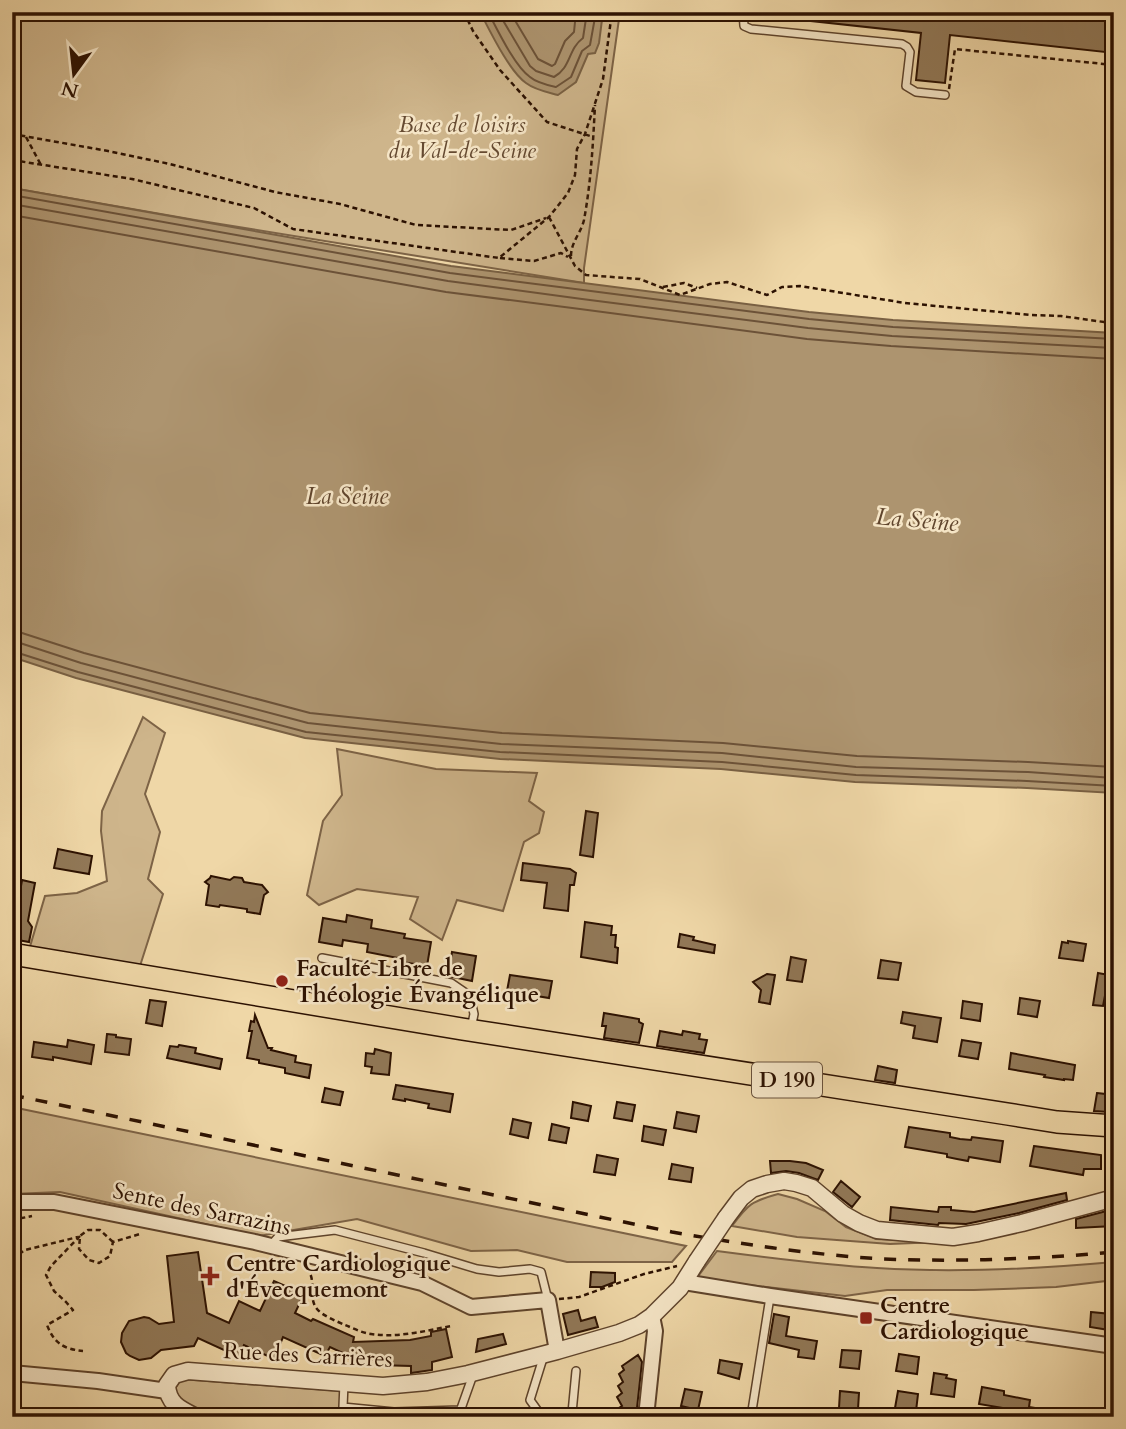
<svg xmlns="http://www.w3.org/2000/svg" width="1126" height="1429" viewBox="0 0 1126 1429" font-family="Cardo,serif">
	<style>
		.green { fill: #ceb58b; stroke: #7d6346; stroke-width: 2 }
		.water { fill: #ad946f; stroke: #796043; stroke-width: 2 }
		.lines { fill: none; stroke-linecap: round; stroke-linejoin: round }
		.shore { stroke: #6c5238; stroke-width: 2 }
		.building { fill: #917857; stroke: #2c1101; stroke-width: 2 }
		.service-casing { stroke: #5d422a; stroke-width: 10 }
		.minor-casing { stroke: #5d422a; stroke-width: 18 }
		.tertiary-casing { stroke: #5d422a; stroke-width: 19 }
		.primary-casing { stroke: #2c1101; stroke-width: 24 }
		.path { stroke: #2c1101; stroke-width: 2.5; stroke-dasharray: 5 3.5; stroke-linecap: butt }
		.service { stroke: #f5e5c6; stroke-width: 7 }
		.minor { stroke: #f5e5c6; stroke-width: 14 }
		.tertiary { stroke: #f5e5c6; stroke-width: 16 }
		.primary { stroke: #efd7a7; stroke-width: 21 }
		.rail { stroke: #2c1101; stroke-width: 3.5; stroke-dasharray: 12 12; stroke-linecap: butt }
		.tertiary-bridge-casing { stroke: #5d422a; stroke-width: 19; stroke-linecap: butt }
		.tertiary-bridge { stroke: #f5e5c6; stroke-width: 16 }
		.poi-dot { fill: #8f2418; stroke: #f5e5c6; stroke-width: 2.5 }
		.labels { text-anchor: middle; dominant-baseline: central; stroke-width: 5; stroke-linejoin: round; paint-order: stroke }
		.shield { fill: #f5e5c6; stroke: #68513c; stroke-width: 2 }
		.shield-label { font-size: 21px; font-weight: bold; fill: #2c1101 }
		.park-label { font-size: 23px; font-style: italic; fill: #654a31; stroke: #f5e5c6 }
		.poi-label { font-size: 23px; font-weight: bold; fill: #2c1101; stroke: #f5e5c6; text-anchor: start }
		.street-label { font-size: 23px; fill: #2c1101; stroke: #f5e5c6 }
		.water-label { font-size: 24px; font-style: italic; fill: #60452d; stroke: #f5e5c6 }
	</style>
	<rect width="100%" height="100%" fill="#efd7a7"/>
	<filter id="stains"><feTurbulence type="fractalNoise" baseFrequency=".00286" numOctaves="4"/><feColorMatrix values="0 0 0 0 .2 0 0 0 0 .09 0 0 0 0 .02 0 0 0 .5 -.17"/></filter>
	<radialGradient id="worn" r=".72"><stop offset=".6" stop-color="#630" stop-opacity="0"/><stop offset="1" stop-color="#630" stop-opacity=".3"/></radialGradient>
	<!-- green -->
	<path class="green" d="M12 12H620L584 268V283L195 220 12 188Z
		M143 717 165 733 145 794 160 832 148 879 163 894 140 966 29 950 45 896 77 893 107 881 101 831 102 811Z
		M337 749 436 769 537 773 529 801 544 812 539 833 524 842 503 911 457 900 442 940 410 919 418 897 357 889 319 905 307 895 323 821 342 795Z
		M12 1107 686 1246 672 1262H567L517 1250 471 1251 357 1219 259 1236 60 1192 12 1194Z
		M778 1194 797 1199 825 1211 846 1227 876 1239 939 1242 890 1244 797 1237 732 1226C748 1204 752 1201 778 1194Z
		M717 1251C770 1258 823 1265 877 1268 956 1273 1036 1269 1114 1262V1280L1056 1287 974 1290H887L845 1296 696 1279Z
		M181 1379 341 1391 344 1417H209L178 1402 174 1393 176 1387Z"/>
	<!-- water -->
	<path class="water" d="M480 12H603L599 43 595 53 588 54 576 82 558 95C547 92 535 90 526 83 509 71 490 31 480 12Z
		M12 188 451 266 809 312 893 320 1114 333V793L1027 788 855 782 721 769 500 759 305 738 76 678 12 657Z"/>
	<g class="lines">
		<!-- shore -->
		<path class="shore" d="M488 12C497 29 515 67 530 77 537 83 547 85 556 87L571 77 582 51 590 45 596 12
			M498 12 530 66 536 71 554 77C571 68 568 49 583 38L587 12
			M510 12 538 59 552 66 555 64 565 41 574 32 576 12
			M12 195 450 273 583 290 809 319 893 327 1114 339
			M12 204 448 281 582 299 808 328 892 336 1114 348
			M12 215 446 292 580 309 807 339 891 346 1114 359
			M12 632 22 633 84 653 310 713 502 733 723 743 857 756 1028 762 1114 767
			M12 642 20 643 81 663 308 723 501 744 722 753 856 767 1028 772 1114 778
			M12 651 78 672 306 732 500 752 722 762 856 775 1027 781 1114 786"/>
	</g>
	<!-- building -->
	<path class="building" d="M793 12H1114V53L950 35 945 83 916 80 921 33 793 19Z
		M586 811 598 813 593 857 580 855Z
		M58 849 92 856 89 874 54 868Z
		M523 863 570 869 576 873 574 885H570L568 911 544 908 547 883 521 880Z
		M211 876 230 880 234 877 242 878 244 882 262 885 268 892 264 895 260 914 247 912V909L220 905 219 907 206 905 209 885 205 882 210 878Z
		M22 880 35 883 28 921 32 927 29 942 12 939Z
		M347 915 372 920 371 928 405 934 404 938 431 942 427 966 402 962 403 959 367 952 368 944 343 940 342 946 319 942 323 918 346 922Z
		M585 922 612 926 611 935H616L615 947 618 948 617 963 581 957Z
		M680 934 694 937 693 940 715 945 714 953 678 947Z
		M1068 941 1086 944 1083 961 1059 958 1062 942 1068 943Z
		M452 952 476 956 472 981 448 976Z
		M791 957 806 960 802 982 787 980Z
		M881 960 901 963 898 980 878 978Z
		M1098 973 1109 975 1103 1006 1093 1005Z
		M767 974 775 975 770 1004 759 1002 761 990 753 982Z
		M510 975 552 981 549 998 507 991Z
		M1020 998 1040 1001 1037 1017 1018 1014Z
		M150 1000 166 1002 162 1026 146 1023Z
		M963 1001 982 1004 980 1021 961 1018Z
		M903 1012 941 1018 937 1042 913 1038 915 1026 901 1023Z
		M604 1013 639 1019V1022L643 1024 639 1043 604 1038 606 1026H602Z
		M255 1015 268 1048H272L271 1050 296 1056 295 1062 311 1065 309 1078 285 1073V1068L259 1063V1060L247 1058 252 1031H249L251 1021 254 1022Z
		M660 1031 682 1035 683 1031 700 1034 699 1039 707 1040 704 1053 657 1046Z
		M107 1034 116 1035V1037L131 1039 129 1055 105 1052Z
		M68 1040 94 1045 91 1064 53 1057V1060L32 1057 34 1042 67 1047Z
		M962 1040 981 1043 978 1059 959 1056Z
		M179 1045 196 1048 195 1053 222 1059 220 1069 167 1058 170 1046 178 1047Z
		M375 1049 391 1053 389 1075 371 1073 372 1067 365 1066 366 1053 374 1054Z
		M1011 1053 1075 1065 1073 1080 1064 1079V1080L1044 1077 1045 1075 1009 1069Z
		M878 1066 897 1070 895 1083 875 1080Z
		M396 1085 453 1094 450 1112 428 1108 429 1104 405 1099V1101L393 1099Z
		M325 1088 343 1092 340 1105 322 1102Z
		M1097 1093 1114 1095V1111L1109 1110V1112L1094 1111Z
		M573 1102 591 1106 588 1121 571 1118Z
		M617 1102 635 1105 632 1121 614 1118Z
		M677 1112 699 1116 696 1132 674 1128Z
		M513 1119 531 1123 528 1138 510 1134Z
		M552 1124 569 1128 566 1143 549 1140Z
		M644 1126 666 1130 663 1145 642 1141Z
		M909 1127 950 1133V1137L960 1139 971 1140 972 1137 1003 1141 1000 1162 969 1157 968 1161 957 1159 947 1157V1154L905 1147Z
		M1034 1146 1101 1155V1169H1084L1083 1175 1030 1166Z
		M597 1155 618 1159 615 1175 594 1172Z
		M770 1161H790L806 1163 823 1170 818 1180 799 1173 786 1171 771 1173Z
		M672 1164 693 1168 691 1182 669 1179Z
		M841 1181 860 1197 852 1207 833 1192Z
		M1066 1193 1067 1200 1019 1213 966 1224 939 1223 938 1225 890 1220 891 1207 938 1212 939 1207H951V1210L974 1212Z
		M1114 1209V1226L1076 1228V1219Z
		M198 1252 207 1313 229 1323 239 1301 260 1311 274 1281 304 1294 295 1313 311 1321 313 1319 354 1337 353 1342 410 1340 431 1336V1332L446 1329 452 1357 432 1362V1370L411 1373V1366L377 1365V1360L347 1358V1355L330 1347 325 1356 283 1337 274 1359 244 1345 239 1357 198 1338 194 1346 161 1350 151 1358 139 1360 130 1356 126 1353 121 1342 122 1333 129 1321 144 1317 149 1318 159 1324 174 1322 167 1256Z
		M591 1272 615 1273V1282L602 1287H590Z
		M578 1310 581 1321 595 1317 598 1327 568 1335 563 1314Z
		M1091 1312 1111 1314 1109 1330 1090 1327Z
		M774 1314 789 1317 786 1336 817 1341 814 1359 798 1357 799 1350 769 1343Z
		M503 1334 506 1344 476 1352 478 1339Z
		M842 1350 861 1351 859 1369 840 1367Z
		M899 1354 919 1357 917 1374 896 1371Z
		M638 1355 642 1362 636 1417H622L617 1409 622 1406 617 1397 622 1393 618 1386 623 1382 619 1374 624 1370 622 1366Z
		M720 1360 742 1364 739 1379 718 1373Z
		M934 1373 947 1375 946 1378 956 1380 954 1397 931 1394Z
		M982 1387 1004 1391V1395L1030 1400 1029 1407 1054 1411 1053 1417H1014L1015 1410 979 1404Z
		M685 1389 702 1392 698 1410 681 1406Z
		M840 1391 859 1393 858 1409 839 1408Z
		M898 1391 918 1394 916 1411 895 1408Z"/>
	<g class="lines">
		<defs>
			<path id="service" d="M743 12 744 26 751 29 902 44 907 47 910 52 906 86 916 92 945 95
				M322 958 451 983 470 996 474 1014 471 1029
				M270 1246 278 1237 335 1230 424 1253 477 1269 499 1272 530 1269 541 1272 548 1300
				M544 1355 530 1400 540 1414 548 1417
				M344 1383 343 1407 394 1412 460 1410
				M458 1417 474 1372
				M568 1417 572 1413 576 1371
				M751 1417 770 1297"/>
			<path id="minor" d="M12 1202H54L255 1242 422 1283 471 1307 548 1300 557 1351
				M684 1282 770 1296 1114 1346
				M12 1373 98 1381 167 1391
				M646 1417 655 1331 652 1316"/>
			<path id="tertiary" d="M726 1218 741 1198 752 1189 767 1184 784 1181 796 1183 812 1188 843 1214 859 1223 877 1230 953 1237 978 1233 1022 1223 1114 1198
				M196 1417C180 1409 168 1404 167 1385L174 1375 188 1371 383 1386 427 1382 468 1374 557 1351 619 1333 639 1325 652 1316 680 1288 697 1261"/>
			<path id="primary" d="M12 954 462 1029 1008 1114 1057 1122 1114 1126"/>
		</defs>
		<!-- service casing -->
		<use href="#service" class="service-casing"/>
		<!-- minor casing -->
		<use href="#minor" class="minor-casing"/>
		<!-- tertiary casing -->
		<use href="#tertiary" class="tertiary-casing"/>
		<!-- primary casing -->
		<use href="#primary" class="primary-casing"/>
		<!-- path -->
		<path class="path" d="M464 12 473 31 500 70 547 122 593 137
			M949 89 955 49 1114 65
			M12 134 108 151 170 164 275 192 340 204 416 225 511 230 546 218
			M26 137 41 165
			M12 160 132 179 254 208 293 229 499 258 549 217 568 193 575 175 577 149 585 134 603 79 612 12
			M549 217 575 266 586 275 640 279 680 295 710 284 727 282 767 295 782 287 800 286 905 303 1031 315 1061 316 1104 322H1114
			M571 256C571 242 581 233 584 220 591 182 593 144 595 105
			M500 258 534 261 561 253 568 257
			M663 287 684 283 697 288
			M12 1220 32 1216
			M80 1236 51 1266 46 1275 54 1291 66 1302 73 1310 47 1325C54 1343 63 1349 83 1351
			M113 1242 100 1230H88L80 1236 79 1249 89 1260 99 1263 110 1256 113 1242 140 1234
			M12 1259 25 1250 78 1237
			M306 1268C318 1279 307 1297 317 1309 323 1316 336 1321 345 1325 353 1328 362 1333 371 1334 398 1338 425 1331 451 1326
			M559 1299 579 1297 644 1274 677 1266"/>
		<!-- service -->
		<use href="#service" class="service"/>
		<!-- minor -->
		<use href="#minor" class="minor"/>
		<!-- tertiary -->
		<use href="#tertiary" class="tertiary"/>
		<!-- primary -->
		<use href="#primary" class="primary"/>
		<!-- rail -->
		<path class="rail" d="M12 1095 672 1232C742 1244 813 1255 884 1259 961 1262 1037 1259 1114 1252"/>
		<defs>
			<path id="tertiary-bridge" d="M697 1261 726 1218"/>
		</defs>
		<!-- tertiary-bridge casing -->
		<use href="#tertiary-bridge" class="tertiary-bridge-casing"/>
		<!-- tertiary-bridge -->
		<use href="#tertiary-bridge" class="tertiary-bridge"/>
	</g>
	<!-- markers -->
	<g class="poi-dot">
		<circle cx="282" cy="981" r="7"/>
		<path d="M206.5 1265.5h7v7h7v7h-7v7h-7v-7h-7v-7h7z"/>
		<rect x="859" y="1311" width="14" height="14" rx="3.5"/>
	</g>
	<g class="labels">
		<!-- shield labels -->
		<rect class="shield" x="752" y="1062.5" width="70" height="35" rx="5"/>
		<g class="shield-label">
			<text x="787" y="1080">D 190</text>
		</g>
		<!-- park labels -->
		<g class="park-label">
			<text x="462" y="124">Base de loisirs<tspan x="462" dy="26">du Val-de-Seine</tspan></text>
		</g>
		<!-- poi labels -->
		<g class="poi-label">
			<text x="296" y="968">Faculté Libre de<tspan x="296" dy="26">Théologie Évangélique</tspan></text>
			<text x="226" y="1263">Centre Cardiologique<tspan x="226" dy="26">d'Évecquemont</tspan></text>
			<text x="880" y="1305">Centre<tspan x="880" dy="26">Cardiologique</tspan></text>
		</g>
		<!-- street labels -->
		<g class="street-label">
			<text transform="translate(202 1209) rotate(12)">Sente des Sarrazins</text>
			<text transform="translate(308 1355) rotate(3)">Rue des Carrières</text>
		</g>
		<!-- water labels -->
		<g class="water-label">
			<text x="347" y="496">La Seine</text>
			<text transform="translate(917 520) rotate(5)">La Seine</text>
		</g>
	</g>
	<!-- margin -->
	<rect width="1126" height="1429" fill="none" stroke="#efd7a7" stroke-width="42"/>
	<rect x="14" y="14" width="1098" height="1401" fill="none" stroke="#2c1101" stroke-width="3.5"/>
	<rect x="21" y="21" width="1084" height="1387" fill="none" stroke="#2c1101" stroke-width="2"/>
	<!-- north arrow -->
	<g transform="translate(74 74) rotate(195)" stroke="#f5e5c6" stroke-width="5" paint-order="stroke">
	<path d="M0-5L12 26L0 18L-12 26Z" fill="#2c1101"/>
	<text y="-10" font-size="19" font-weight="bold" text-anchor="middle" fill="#2c1101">N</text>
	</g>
	<rect width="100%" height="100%" filter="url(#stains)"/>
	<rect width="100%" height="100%" fill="url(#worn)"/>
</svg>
